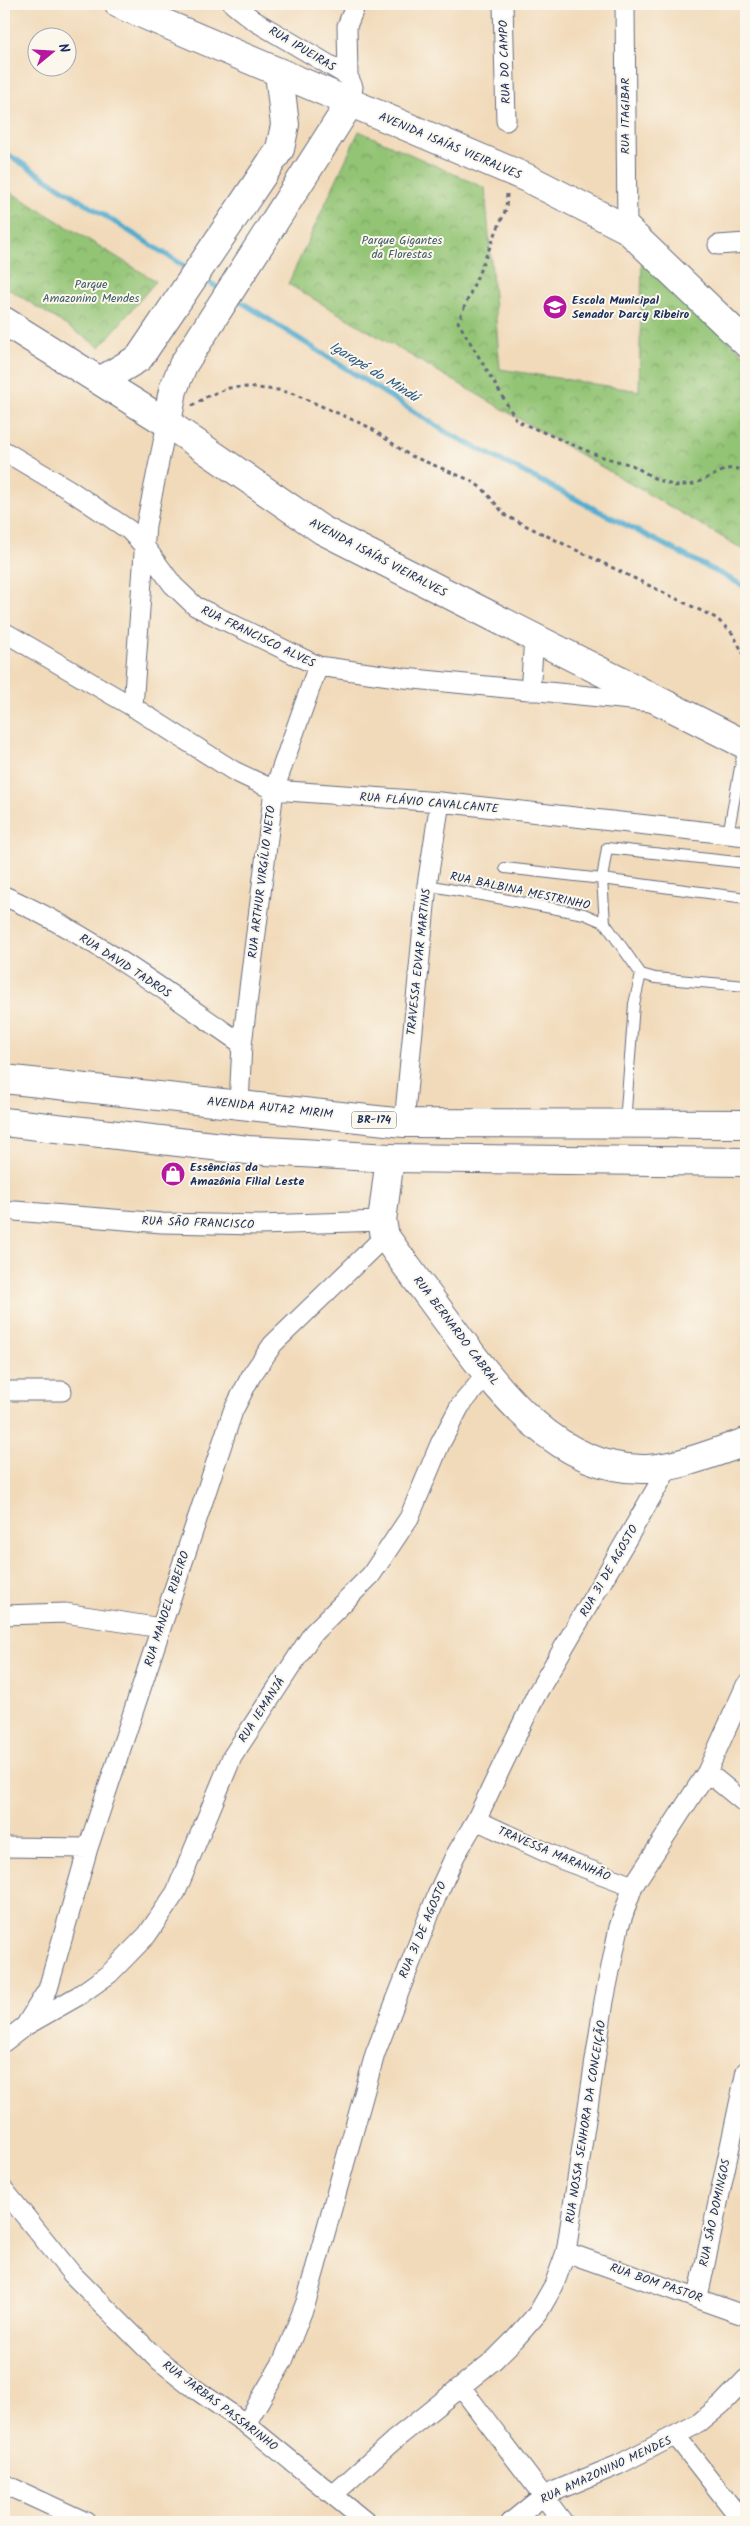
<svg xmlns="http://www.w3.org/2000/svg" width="750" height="2526" viewBox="0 0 750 2526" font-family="Kalam,sans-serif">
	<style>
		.park { fill: url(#park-crowns); stroke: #577a69 }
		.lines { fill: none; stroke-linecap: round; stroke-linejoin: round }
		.stream { stroke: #50aace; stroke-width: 5.5 }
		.lane-casing { stroke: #666b7e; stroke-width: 12 }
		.street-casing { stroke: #666b7e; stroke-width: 21 }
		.secondary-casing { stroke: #666b7e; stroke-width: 30 }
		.primary-casing { stroke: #666b7e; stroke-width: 30 }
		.path { stroke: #666b7e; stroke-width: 3; stroke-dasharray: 4 4; stroke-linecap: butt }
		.lane { stroke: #fff; stroke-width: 10 }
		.street { stroke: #fff; stroke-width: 19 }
		.secondary { stroke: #fff; stroke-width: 28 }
		.primary { stroke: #fff; stroke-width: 28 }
		.labels { text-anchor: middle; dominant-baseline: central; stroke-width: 4; stroke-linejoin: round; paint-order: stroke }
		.shield { fill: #fbf7ec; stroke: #5e6b89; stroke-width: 1 }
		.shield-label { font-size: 11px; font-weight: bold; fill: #1b2f5e }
		.street-label { font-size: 12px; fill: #1b2f5e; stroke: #fbf7ec }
		.park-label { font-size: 12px; fill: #3f5c65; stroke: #fbf7ec }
		.poi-label { font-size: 12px; font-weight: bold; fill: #1b2f5e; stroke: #fbf7ec; text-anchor: start }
		.water-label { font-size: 14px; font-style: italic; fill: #2e5a85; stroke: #fbf7ec }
	</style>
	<defs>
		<pattern id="park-crowns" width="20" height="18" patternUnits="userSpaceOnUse" patternTransform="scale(1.25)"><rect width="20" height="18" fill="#93c474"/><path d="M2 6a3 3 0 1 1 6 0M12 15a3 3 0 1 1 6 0" fill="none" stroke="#77a062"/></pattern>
	</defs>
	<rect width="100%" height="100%" fill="#fbf7ec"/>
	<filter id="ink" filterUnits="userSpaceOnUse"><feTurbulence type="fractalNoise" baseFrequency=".02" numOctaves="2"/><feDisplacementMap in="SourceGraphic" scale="10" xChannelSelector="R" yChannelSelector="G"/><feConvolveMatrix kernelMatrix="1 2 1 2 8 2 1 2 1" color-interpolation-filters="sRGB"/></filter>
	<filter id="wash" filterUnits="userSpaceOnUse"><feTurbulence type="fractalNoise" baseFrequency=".0096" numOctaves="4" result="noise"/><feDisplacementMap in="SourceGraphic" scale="20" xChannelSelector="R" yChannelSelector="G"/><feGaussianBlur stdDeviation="1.12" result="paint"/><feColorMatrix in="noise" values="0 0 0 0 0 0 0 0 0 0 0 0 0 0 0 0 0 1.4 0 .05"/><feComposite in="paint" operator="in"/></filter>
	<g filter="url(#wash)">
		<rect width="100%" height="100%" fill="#f1daba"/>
		<!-- park -->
		<path class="park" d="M359 131 485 188 500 369 639 391 642 260 746 356V551L288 284Z
			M4 188 156 281 100 347 4 286Z"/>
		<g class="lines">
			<!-- stream -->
			<path class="stream" d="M4 152 189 269
				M201 277 223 291
				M235 298 446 432 746 587"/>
		</g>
	</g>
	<g filter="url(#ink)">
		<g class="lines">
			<defs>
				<path id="lane" d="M728 835 744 745
					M746 863 607 848 602 879 746 898
					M505 868 602 879 605 923
					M427 885 584 914 605 923 641 974
					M625 1123 634 1004 641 974 655 978 746 986"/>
				<path id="street" d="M233 4 253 20 348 76 353 87 350 103
					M503 4 506 121
					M625 4 627 229
					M348 76 347 26 356 4
					M718 245 746 243
					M4 451 68 489 129 530 145 547 173 585 195 606 318 666 404 678 651 702
					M4 632 133 707 234 771 274 790 440 802 746 836
					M530 691 534 639
					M133 707 146 525 167 423
					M4 896C85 931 168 993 242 1044
					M239 1104 242 1044 274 790 318 666
					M404 1123 427 885 440 802
					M15 1211 162 1223 260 1225 382 1221
					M4 1391H62
					M4 1615 65 1613 161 1628
					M707 1772 746 1804
					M476 1820 563 1860 633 1886
					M4 1847 88 1848
					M25 2026 48 1989 88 1848 233 1411 251 1376 273 1344 385 1236
					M4 2042 25 2026 78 1996 109 1974 147 1935 176 1892 232 1757 313 1633 371 1575 409 1518 440 1444 460 1406 487 1374
					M4 2190 72 2274 155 2357 198 2391 246 2424 366 2522
					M566 2252 746 2316
					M698 2297 746 2071
					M461 2387 563 2522
					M246 2424 283 2361 306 2302 375 2054 437 1895 455 1856 476 1820 536 1695 670 1465
					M676 2436 743 2522
					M4 2484 86 2522
					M334 2494 393 2441 494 2360 516 2338 538 2313 554 2285 566 2252 604 2001 619 1927 633 1886 707 1772 746 1685
					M511 2522 543 2496 618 2465 699 2423 722 2404 746 2379"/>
				<path id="secondary" d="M119 4 527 178 627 229 746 343
					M4 321 167 423 322 530 746 745
					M100 381 139 358 280 149 285 125 279 73
					M167 423 173 390 183 365 350 103
					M390 1158 382 1221 385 1236C406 1266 428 1295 450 1325 497 1389 558 1472 647 1469 680 1467 715 1452 746 1442"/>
				<path id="primary" d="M4 1079 404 1123 746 1124
					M4 1122 248 1150 390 1158 746 1162"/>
			</defs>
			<!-- lane casing -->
			<use href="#lane" class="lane-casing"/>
			<!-- street casing -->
			<use href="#street" class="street-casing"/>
			<!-- secondary casing -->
			<use href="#secondary" class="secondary-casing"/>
			<!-- primary casing -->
			<use href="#primary" class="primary-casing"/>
			<!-- path -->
			<path class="path" d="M507 194 506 209 458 322 517 421 599 456 632 465 656 479 675 486 694 484 727 469 735 468 746 473
				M192 406 208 396 229 388 246 387 278 390 294 394 369 427 409 455 470 480 483 489 506 516 716 618 733 634 744 655V719"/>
			<!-- lane -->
			<use href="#lane" class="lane"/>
			<!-- street -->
			<use href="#street" class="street"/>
			<!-- secondary -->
			<use href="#secondary" class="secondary"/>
			<!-- primary -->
			<use href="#primary" class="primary"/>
		</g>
	</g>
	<!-- icons -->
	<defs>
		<symbol id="school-disc" viewBox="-11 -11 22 22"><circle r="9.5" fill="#b5179e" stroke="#fbf7ec"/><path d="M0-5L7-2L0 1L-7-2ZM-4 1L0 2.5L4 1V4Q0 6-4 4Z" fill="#fff"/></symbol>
		<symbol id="shop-disc" viewBox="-11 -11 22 22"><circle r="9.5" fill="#b5179e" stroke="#fbf7ec"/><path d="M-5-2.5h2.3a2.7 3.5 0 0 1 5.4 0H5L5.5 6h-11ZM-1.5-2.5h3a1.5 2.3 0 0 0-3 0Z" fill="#fff"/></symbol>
	</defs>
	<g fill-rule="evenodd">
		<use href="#school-disc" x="541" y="293" width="28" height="28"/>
		<use href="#shop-disc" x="159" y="1160" width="28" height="28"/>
	</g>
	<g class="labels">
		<!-- shield labels -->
		<rect class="shield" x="351.5" y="1111.5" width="45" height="17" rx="4"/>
		<g class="shield-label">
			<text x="374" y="1120">BR-174</text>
		</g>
		<!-- street labels -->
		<g class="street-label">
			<text transform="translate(302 49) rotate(31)">RUA IPUEIRAS</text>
			<text transform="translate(505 62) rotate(-92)">RUA DO CAMPO</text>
			<text transform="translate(625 116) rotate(-90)">RUA ITAGIBAR</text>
			<text transform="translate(450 146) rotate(23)">AVENIDA ISAÍAS VIEIRALVES</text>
			<text transform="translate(378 558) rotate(28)">AVENIDA ISAÍAS VIEIRALVES</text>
			<text transform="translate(258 637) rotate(26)">RUA FRANCISCO ALVES</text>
			<text transform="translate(429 803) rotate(5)">RUA FLÁVIO CAVALCANTE</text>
			<text transform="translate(262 882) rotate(-83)">RUA ARTHUR VIRGÍLIO NETO</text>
			<text transform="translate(520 891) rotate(12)">RUA BALBINA MESTRINHO</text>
			<text transform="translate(419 962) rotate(-84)">TRAVESSA EDVAR MARTINS</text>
			<text transform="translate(125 966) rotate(33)">RUA DAVID TADROS</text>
			<text transform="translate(270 1108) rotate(6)">AVENIDA AUTAZ MIRIM</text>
			<text transform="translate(198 1223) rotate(2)">RUA SÃO FRANCISCO</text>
			<text transform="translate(456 1331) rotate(53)">RUA BERNARDO CABRAL</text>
			<text transform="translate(609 1571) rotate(-60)">RUA 31 DE AGOSTO</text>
			<text transform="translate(167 1609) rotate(-72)">RUA MANOEL RIBEIRO</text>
			<text transform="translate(262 1710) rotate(-57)">RUA IEMANJÁ</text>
			<text transform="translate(554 1854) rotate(23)">TRAVESSA MARANHÃO</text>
			<text transform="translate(423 1930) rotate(-67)">RUA 31 DE AGOSTO</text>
			<text transform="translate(586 2122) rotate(-81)">RUA NOSSA SENHORA DA CONCEIÇÃO</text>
			<text transform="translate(715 2213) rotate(-78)">RUA SÃO DOMINGOS</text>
			<text transform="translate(656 2283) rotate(19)">RUA BOM PASTOR</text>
			<text transform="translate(220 2406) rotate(37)">RUA JARBAS PASSARINHO</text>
			<text transform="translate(606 2470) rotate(-25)">RUA AMAZONINO MENDES</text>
		</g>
		<!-- park labels -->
		<g class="park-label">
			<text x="402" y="240">Parque Gigantes<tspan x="402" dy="14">da Florestas</tspan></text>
			<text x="91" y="284">Parque<tspan x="91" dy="14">Amazonino Mendes</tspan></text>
		</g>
		<!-- poi labels -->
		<g class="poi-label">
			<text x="572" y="300">Escola Municipal<tspan x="572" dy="14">Senador Darcy Ribeiro</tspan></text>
			<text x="190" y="1167">Essências da<tspan x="190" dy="14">Amazônia Filial Leste</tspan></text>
		</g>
		<!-- water labels -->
		<g class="water-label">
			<text transform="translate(374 372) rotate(32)">Igarapé do Mindú</text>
		</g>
	</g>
	<!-- margin -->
	<rect width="750" height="2526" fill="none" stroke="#fbf7ec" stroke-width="20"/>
	<!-- north arrow -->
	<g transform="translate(52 52) rotate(72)"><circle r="24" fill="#fbf7ec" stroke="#a1a7b3"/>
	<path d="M0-4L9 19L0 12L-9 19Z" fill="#b5179e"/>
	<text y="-8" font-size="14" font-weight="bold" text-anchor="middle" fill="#1b2f5e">N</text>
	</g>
</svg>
